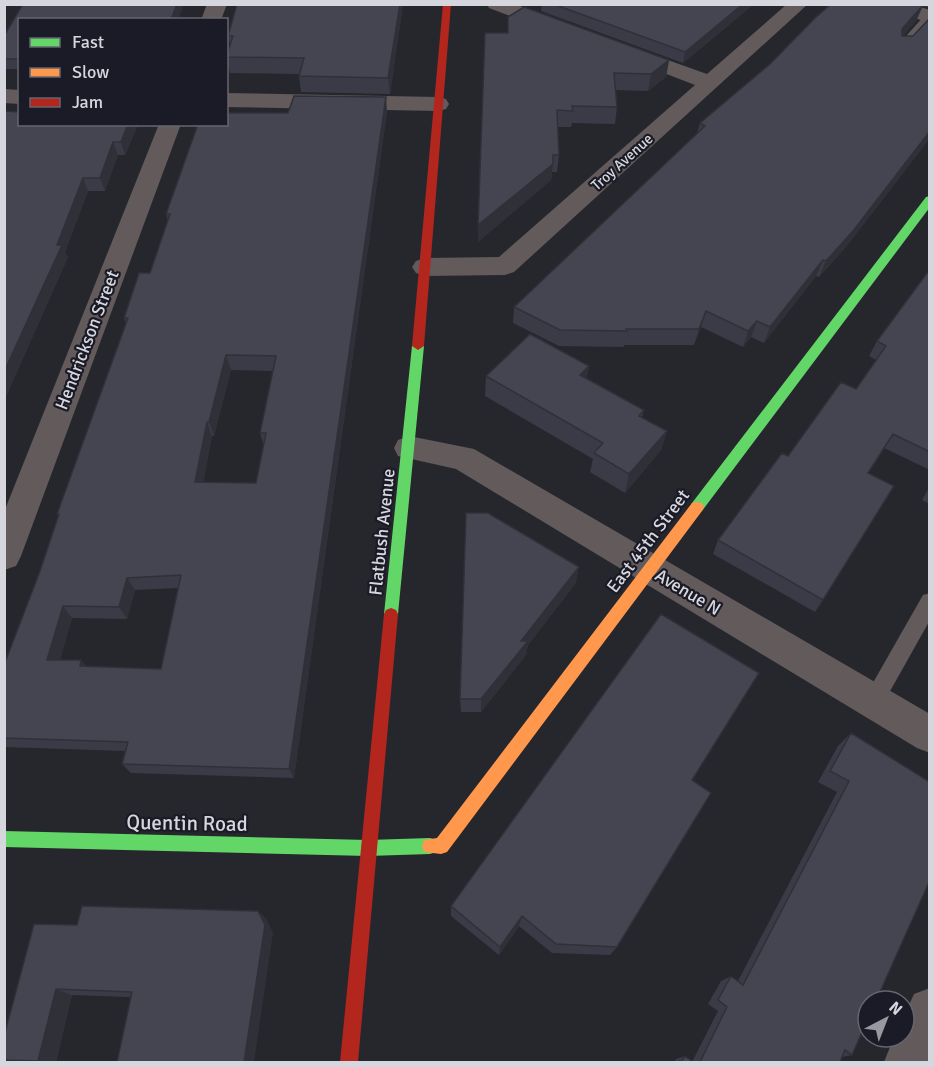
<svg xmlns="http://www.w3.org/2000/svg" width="934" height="1067" viewBox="0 0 934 1067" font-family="Signika,sans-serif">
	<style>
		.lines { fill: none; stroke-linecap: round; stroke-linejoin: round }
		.lane { fill: #625a5b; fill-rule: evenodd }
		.street { fill: #625a5b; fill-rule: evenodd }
		.fast { fill: #63d668; fill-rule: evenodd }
		.slow { fill: #ff974d; fill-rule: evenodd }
		.jam { fill: #b3261e; fill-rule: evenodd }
		.wall { fill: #3b3b47; fill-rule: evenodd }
		.shaded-wall { fill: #303039 }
		.building { fill: #454552; stroke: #303039; stroke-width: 1.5; fill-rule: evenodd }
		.labels { text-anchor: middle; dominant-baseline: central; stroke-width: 4.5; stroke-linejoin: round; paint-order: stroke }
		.far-street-label { font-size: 15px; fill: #d6d7de; stroke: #1a1b26 }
		.street-label { font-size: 18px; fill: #d6d7de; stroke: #1a1b26 }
		.near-street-label { font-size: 21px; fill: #d6d7de; stroke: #1a1b26 }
	</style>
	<rect width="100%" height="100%" fill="#26272d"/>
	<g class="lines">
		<!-- lane -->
		<path class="lane" d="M930 14V23L905 50H897V46L925 15Z
			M930 593V620L880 709 873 712 866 709 863 702 866 695 923 595Z"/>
		<!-- street -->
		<path class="street" d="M207 4H227L221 20H201Z
			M487 4H515L566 24 569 28 566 32H552L489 8Z
			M787 4H808L514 272 505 275 425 276 416 273 412 267 416 261 425 258 499 257 695 85 620 56 617 52 620 48 627 46 634 48 707 74Z
			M881 4H911L930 10V23L883 8Z
			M4 89 20 90V104L4 103Z
			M226 93 438 97 446 99 449 104 446 109 438 111 226 107Z
			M159 124H181L21 556 16 566 4 570V512Z
			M409 436 474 449 930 714V753L917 748 456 469 398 456 394 448 398 440Z
			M930 988V1062H884L894 1037H904V1016L914 994Z"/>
		<!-- fast -->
		<path class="fast" d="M930 196V207L702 511H692L690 507 692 503 926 197Z
			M418 342 424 346 398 614 396 618 391 620 386 618 384 614 412 346Z
			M4 831 368 840 430 838 436 840 438 846 436 852 430 854 368 856 4 847Z"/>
		<!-- slow -->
		<path class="slow" d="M697 502 702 503 704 507 702 511 447 852 441 854 424 852 422 846 424 840 437 838 692 503Z"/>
		<!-- jam -->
		<path class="jam" d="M443 4H451L424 346 418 350 412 346Z
			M391 608 396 610 398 614 358 1062H340L384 614 386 610Z"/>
	</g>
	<!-- wall -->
	<path class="wall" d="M237 4H403L390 94 301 92 299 76V74L230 73 226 59V55L230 44 228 36Z
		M542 4H754L683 63 541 11Z
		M831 4H930V8L923 6 916 21 903 36H913L930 18V138L846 247 819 277 816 276 764 343 751 337 743 347 701 327 694 345H624V347L559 346 513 323 514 307 697 133 700 123 770 64Z
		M20 20V69H4V36Z
		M485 33 669 60 666 77 648 91 615 90 617 107 615 124 572 123 571 127H558L559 155 557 172H552L551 180 478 242Z
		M4 111 137 127 125 155H118L105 191H88L65 252 68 257 4 401Z
		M387 112 294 778 131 773 122 764 125 751 4 747V665L40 571 59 516 57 514 126 323 124 318 150 273 168 221 166 214ZM231 370 273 371 260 433 264 446 256 483 203 482 212 436H214ZM178 588 161 669 86 666 81 660H60L72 618 127 619 135 590Z
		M930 269V470L884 448 868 473 823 600 815 612 713 554 718 540 788 456 856 389 876 360 869 356 877 341Z
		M486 376 587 378 644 410 642 417 667 431 661 450 625 493 590 472 593 459 485 396Z
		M930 486V504L922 500Z
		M576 583 528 645 526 655 481 712H461L460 699Z
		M851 733 852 1055 842 1057 840 1062H674L676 1059 685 1056 692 1062 718 1011 708 1004 721 981 731 976 738 981 837 792 818 782 838 746Z
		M692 780 617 947 610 955 552 953 519 926 499 955 451 916V906Z
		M258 911 266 919 273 933 131 997 72 995 56 1062H15L4 1061V1036L77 925Z"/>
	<!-- shaded-wall -->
	<path class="shaded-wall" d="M177 4H184L178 20H171Z
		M400 4H403L390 94 388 78Z
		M743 4H754L683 63 685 52Z
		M923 5 916 21 895 44 902 29Z
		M669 60 666 77 648 91 651 74Z
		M386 97 387 112 294 778 289 769Z
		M128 124H136L137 127 125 155 121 142Z
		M930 131V138L846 247 819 277 826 261Z
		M113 142 118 155 105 191 100 178Z
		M553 164 551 180 478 242V225Z
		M83 178 88 191 65 252 68 257 4 401V372L57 245Z
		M823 260 816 276 764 343 770 327Z
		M706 311 701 327 694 345 699 329Z
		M757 321 751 337 743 347 748 331Z
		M226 355 231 370 214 436 209 422Z
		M589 366 586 386 580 375Z
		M207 422 212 436 201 496 195 482Z
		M667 431 661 450 625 493 629 474Z
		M579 567 576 583 528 645 526 655 481 712V699L521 641Z
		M127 578 135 590 127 619 119 607Z
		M63 606 72 618 57 671 47 660Z
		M81 660 91 672 80 666Z
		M258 911 266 919 273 933 254 1062H244Z
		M522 916 519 926 499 955 500 947Z
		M56 989 72 995 56 1062 38 1061Z"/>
	<!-- building -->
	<path class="building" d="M23 4H177L171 20H20V59H4V36Z
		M237 4H400L388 78 299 76 304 58 226 57 233 36H228Z
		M553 4H743L685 52Z
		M831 4H920L923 5 902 29V36H913L930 18V131L853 231 826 261 823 260 770 327 757 321 748 331 706 311 699 329H626L627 331 560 330 514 307 705 126 700 123 770 64 815 18Z
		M524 7 669 60 651 74 614 73 617 107 572 106 573 111 557 110 559 155H553V164L478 225 485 33H508V17Z
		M294 96 386 97 289 769 122 764 128 742 4 738V665L40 571 59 514H57L128 318H124L139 273H150L170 214H166L198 124H226V113H288ZM226 355 276 356 260 433H266L256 483 195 482 207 422H209ZM181 575 161 669 80 666 81 660H47L63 606 119 607 127 578Z
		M4 111 20 112V124H128L121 142H113L100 178H83L57 245H62L4 372Z
		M930 269V452L893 434 868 473 894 486 823 600 718 540 782 453 788 456 841 382 856 389 886 346 877 341Z
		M530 334 589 366 580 375 644 410 639 416 667 431 629 474 594 453 603 443 486 376Z
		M466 513H488L579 567 521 641H528L481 699H460Z
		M661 614 759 673 692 780 711 793 617 947 556 944 522 916 500 947 451 906Z
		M851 733 930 782V880L876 1001H868V1019L852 1055 845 1050 840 1062H700L727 1007 718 1000 731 976 743 985 849 781 830 771Z
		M82 906 258 911 265 925 244 1062H117L132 992 56 989 38 1061 4 1060V1036L34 924 77 925Z
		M685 1056 693 1062H681Z"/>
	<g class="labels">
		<!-- far-street labels -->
		<g class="far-street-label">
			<text transform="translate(622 162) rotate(-42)">Troy Avenue</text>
		</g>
		<!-- street labels -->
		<g class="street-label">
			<text transform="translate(87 340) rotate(-69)">Hendrickson Street</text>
			<text transform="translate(382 532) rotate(-84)">Flatbush Avenue</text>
			<text transform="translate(648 541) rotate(-53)">East 45th Street</text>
			<text transform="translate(688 592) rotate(31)">Avenue N</text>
		</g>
		<!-- near-street labels -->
		<g class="near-street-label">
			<text transform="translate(187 823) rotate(1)">Quentin Road</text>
		</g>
	</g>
	<!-- border -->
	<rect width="934" height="1067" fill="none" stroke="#d6d7de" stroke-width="12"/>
	<!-- legend -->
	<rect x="18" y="18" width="210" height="108" fill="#1a1b26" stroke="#656670" stroke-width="1.5"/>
	<rect x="30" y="38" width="30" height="9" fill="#63d668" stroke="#656670" stroke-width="1.5"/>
	<text x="72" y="48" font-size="18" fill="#d6d7de">Fast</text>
	<rect x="30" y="68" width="30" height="9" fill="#ff974d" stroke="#656670" stroke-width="1.5"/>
	<text x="72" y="78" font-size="18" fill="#d6d7de">Slow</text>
	<rect x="30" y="98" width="30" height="9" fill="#b3261e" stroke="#656670" stroke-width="1.5"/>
	<text x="72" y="108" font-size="18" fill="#d6d7de">Jam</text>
	<!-- north arrow -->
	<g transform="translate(886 1019) rotate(42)"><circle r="28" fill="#1a1b26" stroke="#656670" stroke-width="1.5"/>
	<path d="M0-4.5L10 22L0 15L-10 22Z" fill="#9899a0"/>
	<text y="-9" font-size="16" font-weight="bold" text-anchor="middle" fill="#d6d7de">N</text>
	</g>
</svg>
